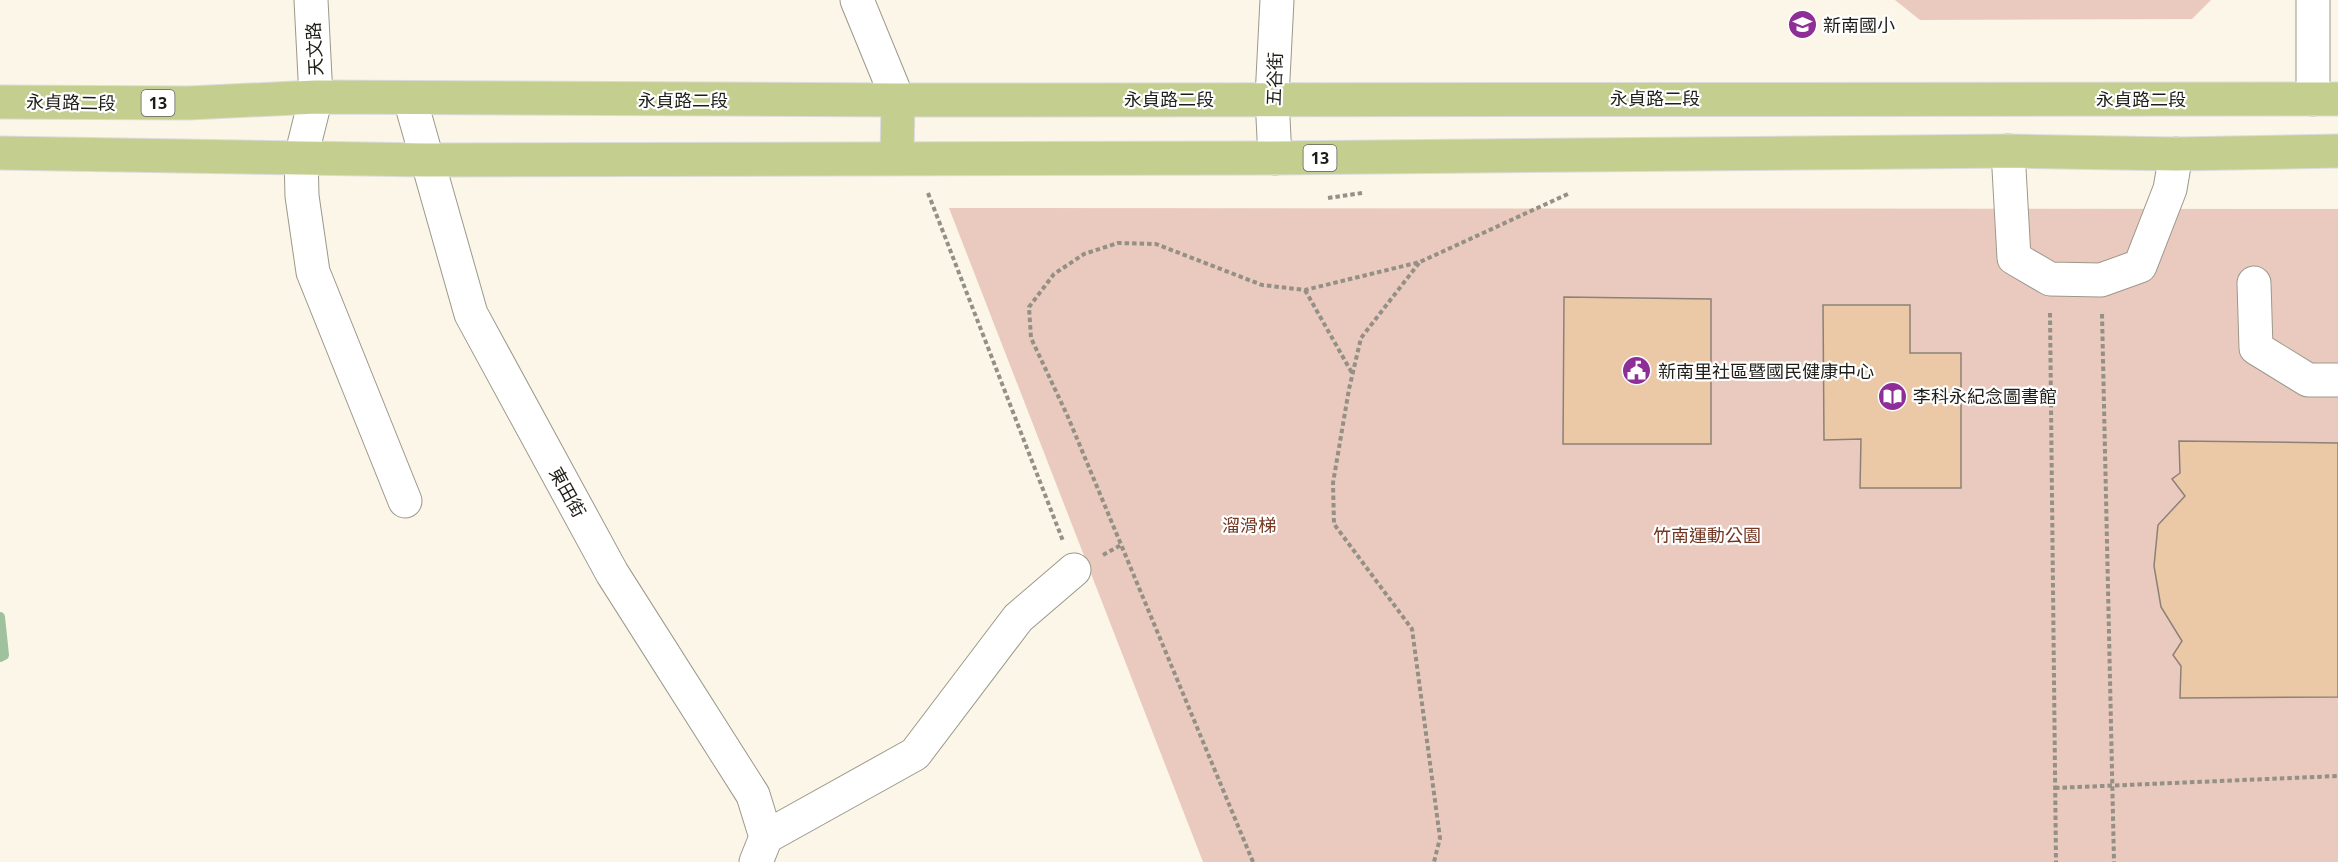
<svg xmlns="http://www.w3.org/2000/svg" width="2338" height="862" viewBox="0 0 2338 862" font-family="'Noto Sans','Noto Sans TC',sans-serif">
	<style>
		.green { fill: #eacabe }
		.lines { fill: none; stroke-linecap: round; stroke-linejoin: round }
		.stream { stroke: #a0c19d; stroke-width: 10 }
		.building { fill: #ecc9a6; stroke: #8c8177; stroke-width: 1.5 }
		.minor-casing { stroke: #9c988a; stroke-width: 35 }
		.major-casing { stroke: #dbdbda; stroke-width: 35 }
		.path { stroke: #949086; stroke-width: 4; stroke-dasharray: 4.5 3; stroke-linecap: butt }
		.minor { stroke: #fff; stroke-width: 33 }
		.major { stroke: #c4ce8f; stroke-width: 33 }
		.labels { text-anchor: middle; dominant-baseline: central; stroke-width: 4.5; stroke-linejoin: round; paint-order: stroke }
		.shield { fill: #fff; stroke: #62615d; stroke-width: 1.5 }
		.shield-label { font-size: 16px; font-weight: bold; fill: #1f1d18 }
		.poi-label { font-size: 18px; fill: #1f1d18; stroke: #fff; text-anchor: start }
		.street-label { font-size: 18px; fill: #1f1d18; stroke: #fff }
		.park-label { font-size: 18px; fill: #733721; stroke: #fff }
	</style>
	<rect width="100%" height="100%" fill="#fbf6e7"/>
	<!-- green -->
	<path class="green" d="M1895 0H2211L2192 19 1920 20Z
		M949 208 2338 209V862H1203Z"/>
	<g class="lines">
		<!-- stream -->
		<path class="stream" d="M0 617 4 655 0 657"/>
	</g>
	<!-- building -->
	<path class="building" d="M1564 297 1711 299V444H1563Z
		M1823 305H1910V353H1961V488H1860L1861 439 1824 440Z
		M2179 441 2338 443V697L2180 698 2181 666 2173 655 2182 641 2161 607 2154 566 2158 525 2185 496 2172 479 2180 473Z"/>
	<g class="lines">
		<defs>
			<path id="minor" d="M311 0 316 97 301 157 302 196 313 272 405 501
				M857 0 898 100
				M2313 0V99
				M410 99 471 314 612 573 753 795 766 837 756 862
				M2008 151 2014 258 2050 279 2101 280 2140 266 2170 189 2176 154
				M1275 158 1272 98 1277 0
				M2254 283 2256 348 2308 380H2338
				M766 837 915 754 1018 618 1074 570"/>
			<path id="major" d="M0 102 189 103 316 97 898 100 2338 99
				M0 153 426 160 1275 158 2008 151 2176 154 2338 151
				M897 159 898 100"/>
		</defs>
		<!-- minor casing -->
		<use href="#minor" class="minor-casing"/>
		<!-- major casing -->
		<use href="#major" class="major-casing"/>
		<!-- path -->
		<path class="path" d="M928 193 1063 541
			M1328 198 1362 193
			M1419 263 1361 338 1349 389 1333 483 1334 524 1412 629 1440 838 1434 862
			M1305 290 1352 373
			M2050 313 2056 862
			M2102 314 2114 862
			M1103 555 1121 545
			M2055 788 2338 776
			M1253 862 1068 417 1031 338 1029 307 1054 274 1084 254 1118 243 1156 244 1262 285 1305 290 1420 262 1570 193"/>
		<!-- minor -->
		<use href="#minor" class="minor"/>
		<!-- major -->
		<use href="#major" class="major"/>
	</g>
	<!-- icons -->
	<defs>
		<symbol id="school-disc" viewBox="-11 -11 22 22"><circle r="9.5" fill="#8e2e97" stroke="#fff"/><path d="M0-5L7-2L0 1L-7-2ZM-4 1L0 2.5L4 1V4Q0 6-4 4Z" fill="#fff"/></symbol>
		<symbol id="civic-disc" viewBox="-11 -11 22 22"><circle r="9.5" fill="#8e2e97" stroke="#fff"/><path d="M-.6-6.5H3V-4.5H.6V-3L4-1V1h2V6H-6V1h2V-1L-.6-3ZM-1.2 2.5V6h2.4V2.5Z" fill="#fff"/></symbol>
		<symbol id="library-disc" viewBox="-11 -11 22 22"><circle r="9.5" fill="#8e2e97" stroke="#fff"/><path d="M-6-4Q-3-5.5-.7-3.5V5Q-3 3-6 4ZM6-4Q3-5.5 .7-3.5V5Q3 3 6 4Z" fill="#fff"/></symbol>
	</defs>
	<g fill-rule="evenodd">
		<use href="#school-disc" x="1786" y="8" width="33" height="33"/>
		<use href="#civic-disc" x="1620" y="354" width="33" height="33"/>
		<use href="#library-disc" x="1876" y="380" width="33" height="33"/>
	</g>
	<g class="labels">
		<!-- shield labels -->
		<g class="shield">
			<rect x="141.5" y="90" width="33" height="26" rx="4.5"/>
			<rect x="1303.5" y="145" width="33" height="26" rx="4.5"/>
		</g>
		<g class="shield-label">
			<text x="158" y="103">13</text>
			<text x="1320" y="158">13</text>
		</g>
		<!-- poi labels -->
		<g class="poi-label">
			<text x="1823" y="25">新南國小</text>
			<text x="1658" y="371">新南里社區暨國民健康中心</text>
			<text x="1913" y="396">李科永紀念圖書館</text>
		</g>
		<!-- street labels -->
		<g class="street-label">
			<text transform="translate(314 49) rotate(-93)">天文路</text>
			<text transform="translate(1274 79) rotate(-88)">五谷街</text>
			<text x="1655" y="98">永貞路二段</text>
			<text x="1169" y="99">永貞路二段</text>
			<text x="2141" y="99">永貞路二段</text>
			<text x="683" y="100">永貞路二段</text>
			<text transform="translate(71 102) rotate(1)">永貞路二段</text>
			<text transform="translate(568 492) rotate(61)">東田街</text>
		</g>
		<!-- park labels -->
		<g class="park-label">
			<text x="1249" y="525">溜滑梯</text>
			<text x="1707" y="535">竹南運動公園</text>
		</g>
	</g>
</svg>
